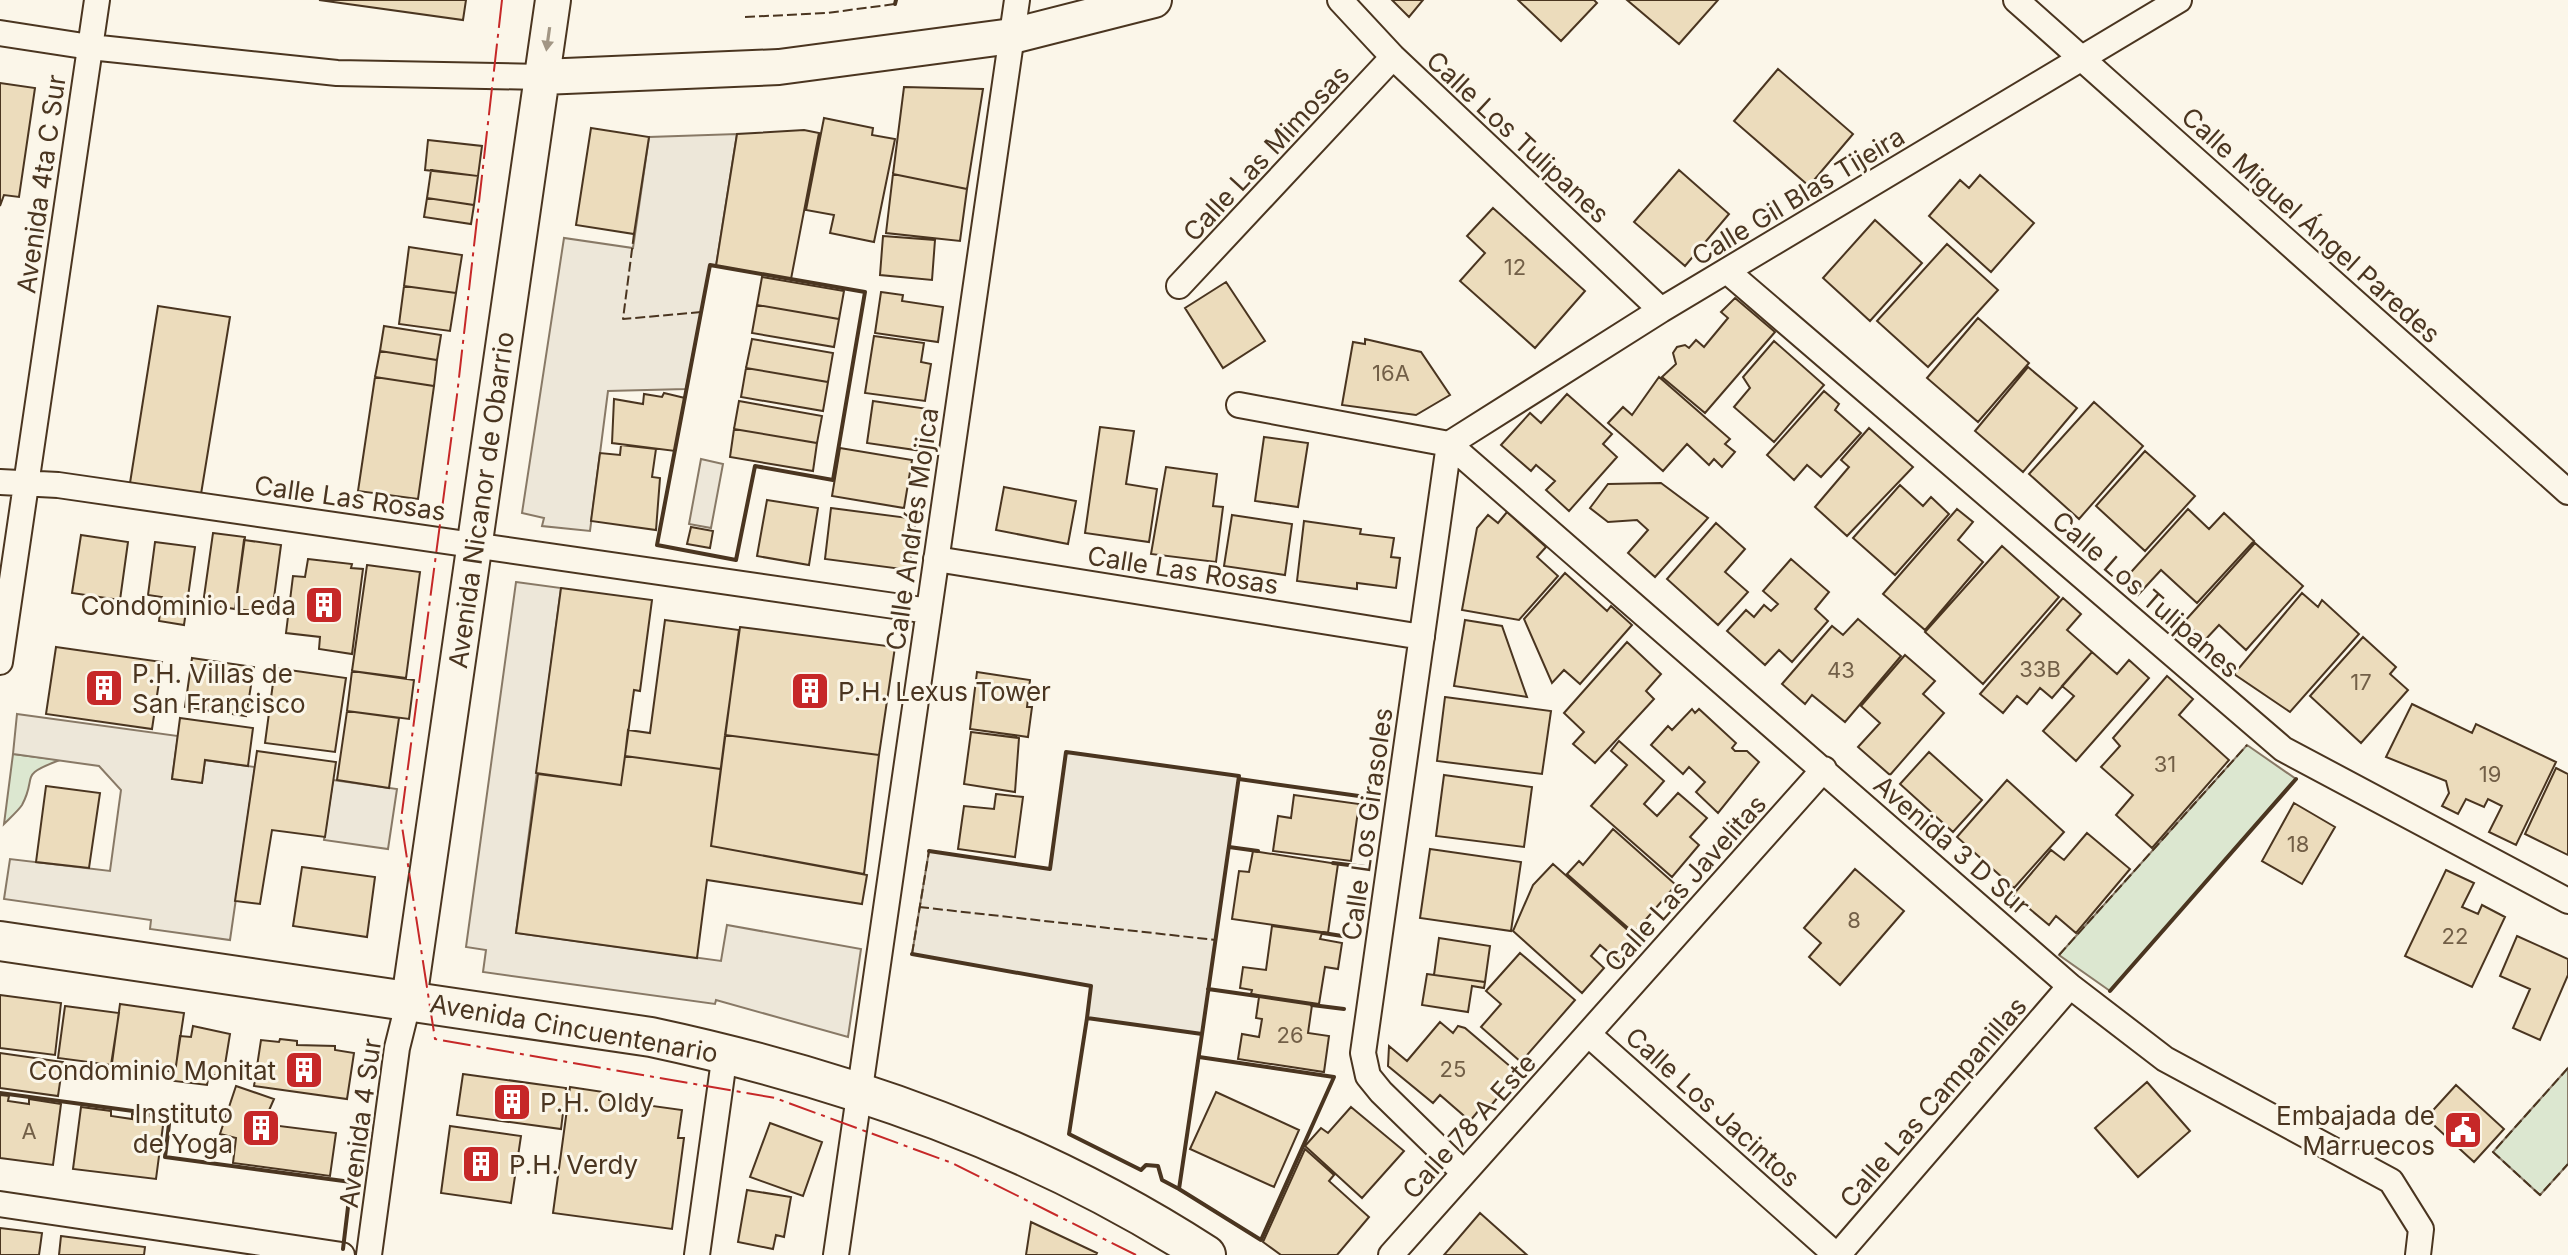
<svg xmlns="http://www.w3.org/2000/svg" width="2568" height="1255" viewBox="0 0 2568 1255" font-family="Inter,sans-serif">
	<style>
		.green { fill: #dce7d0; stroke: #887966; stroke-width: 2 }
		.parking { fill: #ede7d9; stroke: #887966; stroke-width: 2 }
		.building { fill: #ecdcbc; stroke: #4a3520; stroke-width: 2 }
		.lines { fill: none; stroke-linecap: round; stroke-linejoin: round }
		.street-casing { stroke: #4a3520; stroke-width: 28 }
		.secondary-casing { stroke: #4a3520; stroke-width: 38 }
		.primary-casing { stroke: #4a3520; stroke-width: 42 }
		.street { stroke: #fbf6e9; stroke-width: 24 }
		.secondary { stroke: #fbf6e9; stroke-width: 34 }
		.primary { stroke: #fbf6e9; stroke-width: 38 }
		.fence { stroke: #4a3520; stroke-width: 2; stroke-dasharray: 10 4; stroke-linecap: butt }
		.wall { stroke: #4a3520; stroke-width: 4 }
		.power { stroke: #c62828; stroke-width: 2; stroke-dasharray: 28 6 4 6; stroke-linecap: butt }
		.oneway { fill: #a29684 }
		.labels { text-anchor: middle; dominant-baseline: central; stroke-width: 6; stroke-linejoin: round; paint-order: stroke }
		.number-label { font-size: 22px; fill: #725f47 }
		.street-label { font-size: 26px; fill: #4a3520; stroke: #fbf6e9 }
		.poi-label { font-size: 26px; fill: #4a3520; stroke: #fbf6e9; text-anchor: end }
	</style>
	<rect width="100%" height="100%" fill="#fbf6e9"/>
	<!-- green -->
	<path class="green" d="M2247 745 2296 779 2110 991 2059 955Z
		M13 754 60 760C17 776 38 775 22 805 18 811 10 818 4 824Z
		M2568 1068V1164L2540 1195 2493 1152Z"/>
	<!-- parking -->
	<path class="parking" d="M737 134 716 266H710L686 389 608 391 590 531 542 526 544 518 522 513 564 238 633 248 649 137Z
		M701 459 723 464 711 528 689 524Z
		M516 582 561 588 516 933 721 961 727 925 861 949 848 1037 716 1000 715 1004 483 972 486 950 466 947Z
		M17 714 178 736 172 779 202 783 205 760 255 767 230 940 150 929 151 920 4 899 10 859 110 871 121 790 99 766 13 754Z
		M1066 752 1239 776 1202 1034 1087 1018 1091 986 912 954 929 851 1050 869Z
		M333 780 397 789 388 849 324 840Z"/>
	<!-- building -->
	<path class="building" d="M319 0H466L463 20Z
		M1392 0H1423L1409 17Z
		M1518 0H1594L1597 3 1561 41Z
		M1627 0H1718L1679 44Z
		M1778 69 1853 134 1809 186 1734 121Z
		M0 83 35 88 19 197 4 195 0 206Z
		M904 87 983 89 967 189 893 174Z
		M824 118 873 128 872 135 895 139 874 242 830 233 834 215 806 210Z
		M591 128 649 137 634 234 576 225Z
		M804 130 819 133 791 279 716 266 737 134Z
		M428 140 482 146 478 176 425 170Z
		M431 170 478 176 474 205 427 198Z
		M1679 170 1729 214 1685 266 1634 222Z
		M893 174 967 189 960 241 886 233Z
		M1980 175 2034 223 1991 272 1929 216 1960 180 1969 188Z
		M427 198 474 205 471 224 424 217Z
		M1493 208 1585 291 1535 348 1460 281 1485 253 1467 236Z
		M1875 220 1922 263 1870 321 1823 278Z
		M883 236 935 240 932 280 880 275Z
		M1947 244 1998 290 1928 367 1877 321Z
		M409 247 462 255 456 293 404 286Z
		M762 277 844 291 839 319 757 305Z
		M1226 282 1265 341 1223 368 1185 308Z
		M404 286 456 293 450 331 399 324Z
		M881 292 903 295 902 301 943 307 938 342 875 333Z
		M1735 298 1775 332 1705 413 1662 377 1676 364 1673 353 1677 347 1685 345 1689 348 1696 340 1704 347 1728 318 1721 312Z
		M757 305 839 319 834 347 752 333Z
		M158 306 230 317 201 494 130 483Z
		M1978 318 2029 363 1978 422 1927 378Z
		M384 326 441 335 437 360 380 351Z
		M874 336 924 343 921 362 931 364 925 401 865 393Z
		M752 339 833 353 828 382 746 368Z
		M1365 339 1421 352 1450 395 1416 415 1342 405 1353 342 1365 344Z
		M1774 341 1824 385 1774 442 1734 407 1750 388 1743 377Z
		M380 351 437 360 434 386 375 377Z
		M2028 367 2077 408 2023 472 1975 431Z
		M746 368 828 382 823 411 741 397Z
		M375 377 434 386 418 499 358 491Z
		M1659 377 1730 439 1725 444 1735 452 1722 467 1714 459 1709 465 1687 444 1663 471 1608 423 1623 407 1632 415Z
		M1824 391 1839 404 1835 410 1861 433 1821 477 1807 465 1794 480 1767 455Z
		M664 393 685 398 675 451 612 443 614 399 643 404 644 394 662 397Z
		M1567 394 1612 434 1603 444 1617 457 1569 511 1546 490 1555 481 1536 465 1531 471 1501 445 1530 413 1541 423Z
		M739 401 822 416 817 443 734 429Z
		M873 401 928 409 922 451 867 443Z
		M2094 402 2143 446 2079 519 2029 474Z
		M1100 427 1134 431 1126 484 1157 489 1149 542 1085 533Z
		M1869 428 1913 467 1847 536 1815 507 1849 467 1841 460Z
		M734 429 817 443 813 471 730 457Z
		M1264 437 1308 443 1298 507 1255 501Z
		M621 445 656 449 652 477 660 478 656 530 591 521 600 453 620 455Z
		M840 448 912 460 904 508 832 496Z
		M2145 451 2195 496 2145 551 2096 506Z
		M1166 467 1217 474 1213 506 1223 507 1216 562 1151 554Z
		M1661 483 1708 518 1655 577 1628 553 1648 530 1637 520 1608 522 1590 508 1608 484Z
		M1900 485 1923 506 1931 497 1949 514 1895 575 1853 538Z
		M1004 487 1076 501 1068 544 996 530Z
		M767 500 818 508 809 565 757 556Z
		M831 508 916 519 909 570 825 559Z
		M1957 509 1973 522 1958 540 1983 562 1925 630 1883 594Z
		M2188 509 2209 529 2224 513 2254 541 2197 603 2161 570 2138 595 2123 581Z
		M1507 512 1546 547 1537 557 1558 576 1519 620 1462 610 1477 528 1488 515 1498 523Z
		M1232 515 1292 524 1285 575 1224 566Z
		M1304 521 1361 529 1360 534 1394 538 1391 557 1400 558 1396 588 1357 583V589L1297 581Z
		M1716 523 1745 549 1725 572 1748 592 1718 625 1667 579Z
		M691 527 713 531 710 548 687 544Z
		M213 533 245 537 235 609 203 604Z
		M81 535 128 542 120 600 72 593Z
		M244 540 281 545 272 613 235 609Z
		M155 542 195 547 184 625 159 621 162 597 148 595Z
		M2255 543 2303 586 2246 650 2219 625 2205 640 2184 622Z
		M2002 546 2059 597 1983 684 1925 632Z
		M308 559 352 564 351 568 363 569 352 654 319 649 320 637 286 633 293 576 305 577Z
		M1791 559 1829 592 1815 609 1828 621 1792 662 1779 650 1765 665 1727 631 1746 610 1754 617 1764 605 1771 611 1778 604 1763 591Z
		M367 565 420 572 406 678 352 671Z
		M1565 573 1607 611 1611 606 1632 625 1580 684 1564 670 1552 683 1524 619Z
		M561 588 652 600 640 691 634 690 621 785 536 773Z
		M2302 593 2318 607 2322 600 2359 634 2290 712 2234 674Z
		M2063 598 2081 614 2067 630 2092 652 2052 698 2040 688 2027 704 2017 696 2003 713 1980 694Z
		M1858 619 1901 656 1845 722 1812 695 1805 704 1782 684 1832 626 1843 635Z
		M665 620 739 630 721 769 625 756 628 730 650 733Z
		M1465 620 1502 626 1527 697 1454 686Z
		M740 627 895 647 879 755 725 735Z
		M2363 637 2396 667 2390 674 2408 690 2361 743 2310 696Z
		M1627 642 1661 674 1646 691 1654 699 1595 763 1573 744 1584 732 1564 713Z
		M56 647 162 662 152 729 46 714Z
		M2092 652 2117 674 2129 660 2149 678 2076 761 2043 731 2074 696 2062 686Z
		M1905 655 1935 681 1923 694 1944 713 1890 775 1858 747 1880 723 1861 706Z
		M192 658 254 667 246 716 185 707Z
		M275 668 346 678 335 752 265 743Z
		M352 671 414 680 409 719 347 711Z
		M977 672 1030 680 1027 707H1032L1028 737 970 729Z
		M2167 676 2193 699 2179 715 2229 760 2152 848 2116 815 2133 795 2101 767 2120 746 2113 738Z
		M1445 697 1551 711 1542 774 1437 761Z
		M2412 704 2472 733 2476 724 2556 762 2516 845 2489 832 2502 806 2488 799 2484 807 2466 799 2458 814 2442 806 2449 793 2446 781 2386 757Z
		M1692 709 1695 713 1699 709 1736 743 1732 748 1735 751H1747L1759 762 1718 813 1696 792 1705 782 1689 767 1683 774 1651 745 1668 726 1672 730Z
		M347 711 399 718 389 788 337 780Z
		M180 718 253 728 248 766 205 760 202 783 172 779Z
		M971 732 1019 738 1015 792 964 784Z
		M725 735 879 755 864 874 711 846Z
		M1619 741 1664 781 1644 804 1657 816 1678 793 1707 818 1690 837 1699 845 1672 877 1591 806 1627 765 1611 751Z
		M257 751 336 762 325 837 272 830 260 904 235 901Z
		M1929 752 1982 800 1953 832 1900 784Z
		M625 756 721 769 711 846 867 875 862 904 707 880 697 958 516 933 538 774 621 785Z
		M2556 768 2568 774V855L2525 834Z
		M1444 775 1532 787 1524 847 1436 836Z
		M2007 780 2064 832 2014 888 1957 837Z
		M46 786 100 793 89 868 36 862Z
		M996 794 1023 797 1015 857 958 849 964 806 994 809Z
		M1294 795 1359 804 1351 861 1273 851 1278 816 1291 818Z
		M2294 803 2335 827 2302 884 2262 861Z
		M1613 829 1676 885 1634 933 1567 874 1579 861 1583 865Z
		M2087 833 2130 869 2076 933 2056 916 2049 925 2013 895 2051 850 2064 860Z
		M1430 849 1521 862 1511 931 1420 918Z
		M1253 851 1338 864 1328 933 1232 919 1239 871 1249 872Z
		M1553 864 1640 941 1621 963 1600 945 1591 956 1604 968 1582 993 1513 931 1533 885Z
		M302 867 375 877 367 937 293 926Z
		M1855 869 1904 911 1840 985 1809 957 1821 943 1804 928Z
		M2446 870 2474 883 2462 907 2478 914 2482 905 2505 917 2472 987 2405 956Z
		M1272 926 1322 933 1320 939 1342 943 1338 969 1325 967 1319 1004 1251 994 1252 990 1240 988 1243 967 1266 970Z
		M2517 936 2568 959V975L2540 1040 2513 1028 2530 989 2500 976Z
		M1439 938 1490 946 1485 982 1434 975Z
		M1520 953 1575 1000 1521 1062 1481 1027 1501 1004 1486 991Z
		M1427 974 1485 982 1484 988 1472 986 1468 1012 1422 1005Z
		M0 995 61 1003 55 1055 0 1048Z
		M1259 997 1312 1005 1308 1033 1329 1036 1324 1072 1238 1059 1242 1034 1259 1037 1262 1019 1256 1018Z
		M120 1004 184 1013 175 1072 112 1063Z
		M65 1006 119 1013 111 1065 58 1058Z
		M1440 1022 1453 1033 1458 1026 1465 1028 1518 1073 1489 1108 1484 1104 1470 1121 1440 1095 1433 1103 1388 1066 1389 1046 1407 1061Z
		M193 1026 230 1034 223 1077 209 1074 207 1085 174 1081 180 1036 191 1037Z
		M280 1039 297 1041V1045L335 1046V1050L354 1053 347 1099 254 1086 261 1040 279 1042Z
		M0 1053 63 1062 58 1096 0 1088Z
		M463 1074 566 1088 561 1129 457 1115Z
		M2147 1082 2190 1131 2138 1177 2095 1128Z
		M2456 1085 2504 1129 2474 1162 2426 1118Z
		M236 1086 274 1099 263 1124 336 1133 330 1176 233 1163 236 1138 220 1134Z
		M570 1087 610 1093 609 1100 682 1110 678 1138H684L672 1229 553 1213Z
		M1216 1092 1299 1130 1274 1187 1190 1149Z
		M0 1095 9 1096 8 1101 29 1104V1099L61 1104 53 1165 0 1158Z
		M81 1107 111 1111V1116L132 1119V1114L164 1118 156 1179 73 1169Z
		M1351 1107 1404 1151 1362 1198 1305 1146 1321 1128 1328 1133Z
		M770 1123 822 1142 803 1196 750 1177Z
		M450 1126 521 1136 511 1203 441 1193Z
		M1305 1149 1334 1175 1329 1181 1369 1217 1337 1255H1281L1263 1242Z
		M747 1190 791 1197 784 1237 776 1235 773 1249 738 1242Z
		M1480 1213 1527 1255H1444Z
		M1031 1222 1097 1253 1096 1255H1026Z
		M0 1228 42 1233 39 1255H0Z
		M61 1236 145 1247 144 1255H59Z"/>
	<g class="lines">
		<defs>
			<path id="street" d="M1340 0 1393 57 1661 310
				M2016 0 2568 492
				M0 33 90 47 337 73 542 77
				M1728 272 2283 749 2568 901
				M1179 286 1393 57
				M1239 405 1449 444
				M1449 444 2070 986 2165 1059 2391 1181 2421 1229 2418 1255
				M1449 444 1661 310 2179 0
				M1449 444 1363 1053 1368 1076 1381 1092 1464 1173
				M0 482 58 485 929 611
				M936 559 1422 637
				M0 662 97 0
				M1588 1034 1836 1255
				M0 1204 342 1255
				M369 1255 397 1048 409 1000
				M697 1255 725 1053
				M836 1255 1017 0
				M1391 1255 1824 769
				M1838 1255 2070 986"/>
			<path id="secondary" d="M542 77 779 67 1012 36 1154 0
				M409 1000 553 0"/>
			<path id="primary" d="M0 941 651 1037C847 1079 1036 1145 1206 1255"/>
		</defs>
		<!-- street casing -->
		<use href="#street" class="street-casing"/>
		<!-- secondary casing -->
		<use href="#secondary" class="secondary-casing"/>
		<!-- primary casing -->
		<use href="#primary" class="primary-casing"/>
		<!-- street -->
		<use href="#street" class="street"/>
		<!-- secondary -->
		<use href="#secondary" class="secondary"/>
		<!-- primary -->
		<use href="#primary" class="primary"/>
		<!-- fence -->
		<path class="fence" d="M745 17 827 13 895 4
			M634 234 623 319 701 312
			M919 907 1216 940
			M912 954 929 851
			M2059 955 2247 745
			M2568 1068 2493 1152 2540 1195 2568 1164"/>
		<!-- wall -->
		<path class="wall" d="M895 4 896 0
			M710 265 865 292 833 480 755 466 736 560 657 545Z
			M1239 779 1373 798
			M1229 847 1258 851
			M1333 863 1365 867
			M1323 933 1355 938
			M912 954 1091 986 1087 1018 1202 1034 1239 776 1066 752 1050 869 929 851
			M1208 989 1257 996
			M2110 991 2296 779
			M1312 1005 1344 1009
			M1087 1018 1069 1134 1141 1170 1146 1165 1158 1166 1162 1180 1179 1189
			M1199 1057 1334 1077 1261 1240 1179 1189 1202 1034
			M0 1093 170 1116 165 1157 351 1182 343 1249"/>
		<!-- power -->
		<path class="power" d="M502 0 457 395 401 820 435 1039 775 1098 952 1163 1136 1255"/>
	</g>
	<!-- one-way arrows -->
	<defs><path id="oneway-solid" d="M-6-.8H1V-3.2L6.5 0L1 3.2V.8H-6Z" transform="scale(2)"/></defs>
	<use class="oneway" href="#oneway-solid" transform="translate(548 39) rotate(98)"/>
	<!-- icons -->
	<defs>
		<symbol id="building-square" viewBox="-11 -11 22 22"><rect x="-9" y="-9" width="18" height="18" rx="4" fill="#c62828" stroke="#fbf6e9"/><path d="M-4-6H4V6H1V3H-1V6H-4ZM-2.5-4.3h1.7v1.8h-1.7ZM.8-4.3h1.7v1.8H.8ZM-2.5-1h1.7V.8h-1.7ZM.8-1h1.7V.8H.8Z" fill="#fff"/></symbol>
		<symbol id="civic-square" viewBox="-11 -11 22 22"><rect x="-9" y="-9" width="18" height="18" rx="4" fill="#c62828" stroke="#fbf6e9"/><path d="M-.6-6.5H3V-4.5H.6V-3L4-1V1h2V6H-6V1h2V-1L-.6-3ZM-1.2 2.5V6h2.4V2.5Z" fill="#fff"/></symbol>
	</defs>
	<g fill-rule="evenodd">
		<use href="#building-square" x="302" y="583" width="44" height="44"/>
		<use href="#building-square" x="82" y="666" width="44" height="44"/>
		<use href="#building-square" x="788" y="669" width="44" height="44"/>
		<use href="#building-square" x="282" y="1048" width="44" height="44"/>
		<use href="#building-square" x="490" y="1080" width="44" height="44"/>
		<use href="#building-square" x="239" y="1106" width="44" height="44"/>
		<use href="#civic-square" x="2441" y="1108" width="44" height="44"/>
		<use href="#building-square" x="459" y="1142" width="44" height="44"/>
	</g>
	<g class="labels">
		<!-- number labels -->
		<g class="number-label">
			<text x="1515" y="267">12</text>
			<text x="1391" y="373">16A</text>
			<text x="2040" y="669">33B</text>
			<text x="1841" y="670">43</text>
			<text x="2361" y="682">17</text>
			<text x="2165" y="764">31</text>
			<text x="2490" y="774">19</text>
			<text x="2298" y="844">18</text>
			<text x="1854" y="920">8</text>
			<text x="2455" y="936">22</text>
			<text x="1290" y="1035">26</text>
			<text x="1453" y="1069">25</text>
			<text x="29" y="1131">A</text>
		</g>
		<!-- street labels -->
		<g class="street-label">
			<text transform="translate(1518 137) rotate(43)">Calle Los Tulipanes</text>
			<text transform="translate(1266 153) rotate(-47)">Calle Las Mimosas</text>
			<text transform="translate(41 184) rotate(-82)">Avenida 4ta C Sur</text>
			<text transform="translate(1798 196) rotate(-31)">Calle Gil Blas Tijeira</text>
			<text transform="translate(2311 225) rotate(42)">Calle Miguel Ángel Paredes</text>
			<text transform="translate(350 498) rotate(8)">Calle Las Rosas</text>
			<text transform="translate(481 500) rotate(-82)">Avenida Nicanor de Obarrio</text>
			<text transform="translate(912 529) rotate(-82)">Calle Andrés Mojica</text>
			<text transform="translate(1183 570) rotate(9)">Calle Las Rosas</text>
			<text transform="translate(2146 594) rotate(41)">Calle Los Tulipanes</text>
			<text transform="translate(1367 824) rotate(-82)">Calle Los Girasoles</text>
			<text transform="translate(1952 845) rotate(41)">Avenida 3 D Sur</text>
			<text transform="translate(1685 883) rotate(-48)">Calle Las Javelitas</text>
			<text transform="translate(574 1028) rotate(10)">Avenida Cincuentenario</text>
			<text transform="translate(1933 1102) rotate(-49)">Calle Las Campanillas</text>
			<text transform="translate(1713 1107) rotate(42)">Calle Los Jacintos</text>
			<text transform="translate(360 1123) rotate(-82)">Avenida 4 Sur</text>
			<text transform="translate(1469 1126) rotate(-48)">Calle 78 A Este</text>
		</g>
		<!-- poi labels -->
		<g class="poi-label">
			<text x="296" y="605">Condominio Leda</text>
			<text x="132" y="673" text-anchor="start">P.H. Villas de<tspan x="132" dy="30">San Francisco</tspan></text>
			<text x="838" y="691" text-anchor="start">P.H. Lexus Tower</text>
			<text x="276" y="1070">Condominio Monitat</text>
			<text x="540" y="1102" text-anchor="start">P.H. Oldy</text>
			<text x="233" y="1113">Instituto<tspan x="233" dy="30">de Yoga</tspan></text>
			<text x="2435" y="1115">Embajada de<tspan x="2435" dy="30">Marruecos</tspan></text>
			<text x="509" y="1164" text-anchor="start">P.H. Verdy</text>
		</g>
	</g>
</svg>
